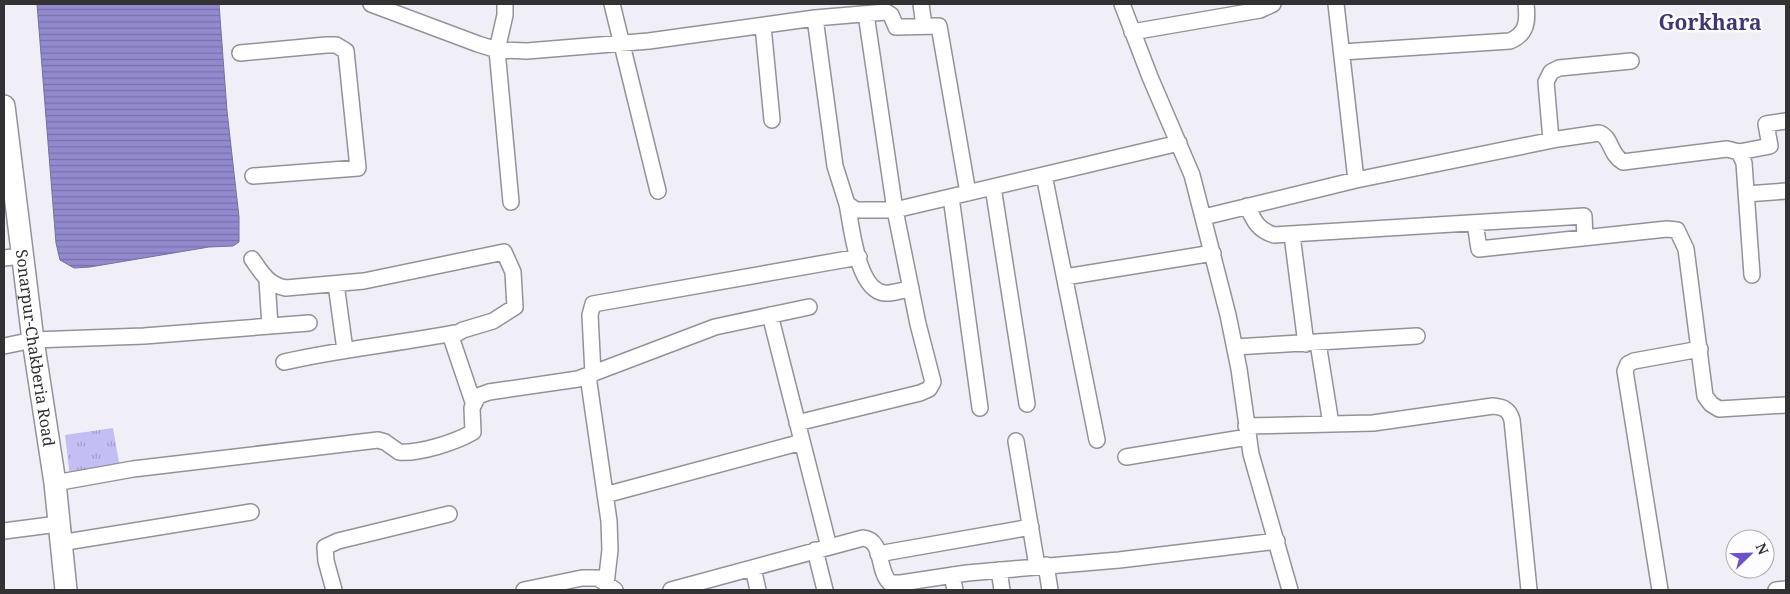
<svg xmlns="http://www.w3.org/2000/svg" width="1790" height="594" viewBox="0 0 1790 594" font-family="'Noto Serif',serif">
	<style>
		.park { fill: url(#park-tufts) }
		.water { fill: url(#water-rules); stroke: #7570a0 }
		.lines { fill: none; stroke-linecap: round; stroke-linejoin: round }
		.street-casing { stroke: #93929a; stroke-width: 18 }
		.secondary-casing { stroke: #93929a; stroke-width: 24 }
		.street { stroke: #fff; stroke-width: 15 }
		.secondary { stroke: #fff; stroke-width: 21 }
		.labels { text-anchor: middle; dominant-baseline: central; stroke-width: 4.5; stroke-linejoin: round; paint-order: stroke }
		.street-label { font-size: 16px; fill: #323235; stroke: #fdfdff }
		.district-label { font-size: 21px; font-weight: bold; fill: #413673; stroke: #fdfdff }
	</style>
	<defs>
		<pattern id="park-tufts" width="24" height="20" patternUnits="userSpaceOnUse" patternTransform="scale(1.25)"><rect width="24" height="20" fill="#c3bff4"/><path d="M3 7l-1-3M5 7V3M7 7l1-3M15 17l-1-3M17 17v-4M19 17l1-3" fill="none" stroke="#9f9cc6"/></pattern>
		<pattern id="water-rules" width="6" height="5" patternUnits="userSpaceOnUse" patternTransform="scale(1.25)"><rect width="6" height="5" fill="#928ace"/><path d="M0 2.5h6" fill="none" stroke="#7871a8"/></pattern>
	</defs>
	<rect width="100%" height="100%" fill="#f0eff7"/>
	<!-- park -->
	<path class="park" d="M113 428 120 468 70 477 65 435Z"/>
	<!-- water -->
	<path class="water" d="M37 4H219L227 111 239 217V242L233 246 209 247 90 267 74 268 60 260 56 243Z"/>
	<g class="lines">
		<defs>
			<path id="street" d="M371 4 478 44 497 50 527 51 649 41 815 18 886 12 891 15 896 27 939 26 968 193
				M505 4V15L497 50 511 202
				M612 4 658 191
				M921 4 924 26
				M1122 4 1150 77 1192 175 1228 315 1239 369 1251 454 1290 590
				M1336 4 1356 180
				M815 18 835 166 847 204 856 210H895L1179 143
				M763 26 772 120
				M1132 32 1260 10 1273 4
				M1342 52 1510 41C1527 34 1528 21 1526 4
				M240 53 326 45H336L346 51 358 168 253 176
				M1551 140 1546 82 1551 72 1559 68 1631 61
				M1739 152 1770 146 1766 124 1786 121
				M1044 175 1097 440
				M993 187 1027 404
				M1746 194 1786 191
				M951 197 980 408
				M847 204C852 228 857 289 884 293 892 294 903 290 911 288
				M1247 206C1254 221 1258 230 1274 235L1584 216 1585 238
				M1204 217 1356 180 1558 139 1599 133C1612 137 1609 154 1623 162L1727 149 1739 152 1744 163 1752 275
				M1475 223 1479 249 1667 229 1677 230 1686 249 1705 396 1711 404 1719 409 1786 405
				M1292 235 1306 344
				M4 258 22 256
				M252 259C262 273 268 285 286 288L364 281 504 252 513 272 515 307 493 321 463 330 451 337 473 402
				M1065 277 1213 253
				M267 280 270 326
				M336 284 345 350
				M770 315 829 547
				M1318 343 1331 424
				M4 346 33 340 144 336 309 323
				M1235 347 1417 336
				M284 362C340 349 397 344 454 333
				M593 374 590 315 593 304 859 257
				M588 376 609 521 610 550 606 584
				M797 423 920 393 929 389 933 382 918 324 895 210 866 14
				M1246 426 1373 423 1493 406C1503 407 1509 409 1512 420L1529 590
				M1016 441 1037 566
				M1126 457 1248 437
				M55 483 133 469 378 440 385 442 399 452C419 454 456 442 473 432L472 408 478 396 489 392 578 379 715 327 809 307
				M605 495 802 442
				M4 531 58 524
				M60 543 251 512
				M815 550 825 590
				M878 554 1031 527
				M1046 565 1050 590
				M753 568 758 590
				M999 570 1002 590
				M952 575 955 590
				M334 590 326 561 325 547 338 541 449 514
				M524 590 582 578H598L615 590
				M671 590 863 538C884 540 877 571 890 583H901L967 573 1119 560 1277 541
				M1660 590 1625 371 1628 364 1634 361 1700 349
				M1776 590 1786 589"/>
			<g id="secondary">
				<path id="s1" d="M4 106 33 340 55 483 66 590"/>
			</g>
		</defs>
		<!-- street casing -->
		<use href="#street" class="street-casing"/>
		<!-- secondary casing -->
		<use href="#secondary" class="secondary-casing"/>
		<!-- street -->
		<use href="#street" class="street"/>
		<!-- secondary -->
		<use href="#secondary" class="secondary"/>
	</g>
	<g class="labels">
		<!-- street labels -->
		<g class="street-label">
			<text stroke="none"><textPath href="#s1" startOffset="244">Sonarpur-Chakberia Road</textPath></text>
		</g>
		<!-- district labels -->
		<g class="district-label">
			<text x="1710" y="22">Gorkhara</text>
		</g>
	</g>
	<!-- border -->
	<rect width="1790" height="594" fill="none" stroke="#323235" stroke-width="10"/>
	<!-- north arrow -->
	<g transform="translate(1750 554) rotate(67)"><circle r="24" fill="#fdfdff" stroke="#acacae"/>
	<path d="M0-4L9 19L0 12L-9 19Z" fill="#6c51cb"/>
	<text y="-8" font-size="14" font-weight="bold" text-anchor="middle" fill="#323235">N</text>
	</g>
</svg>
